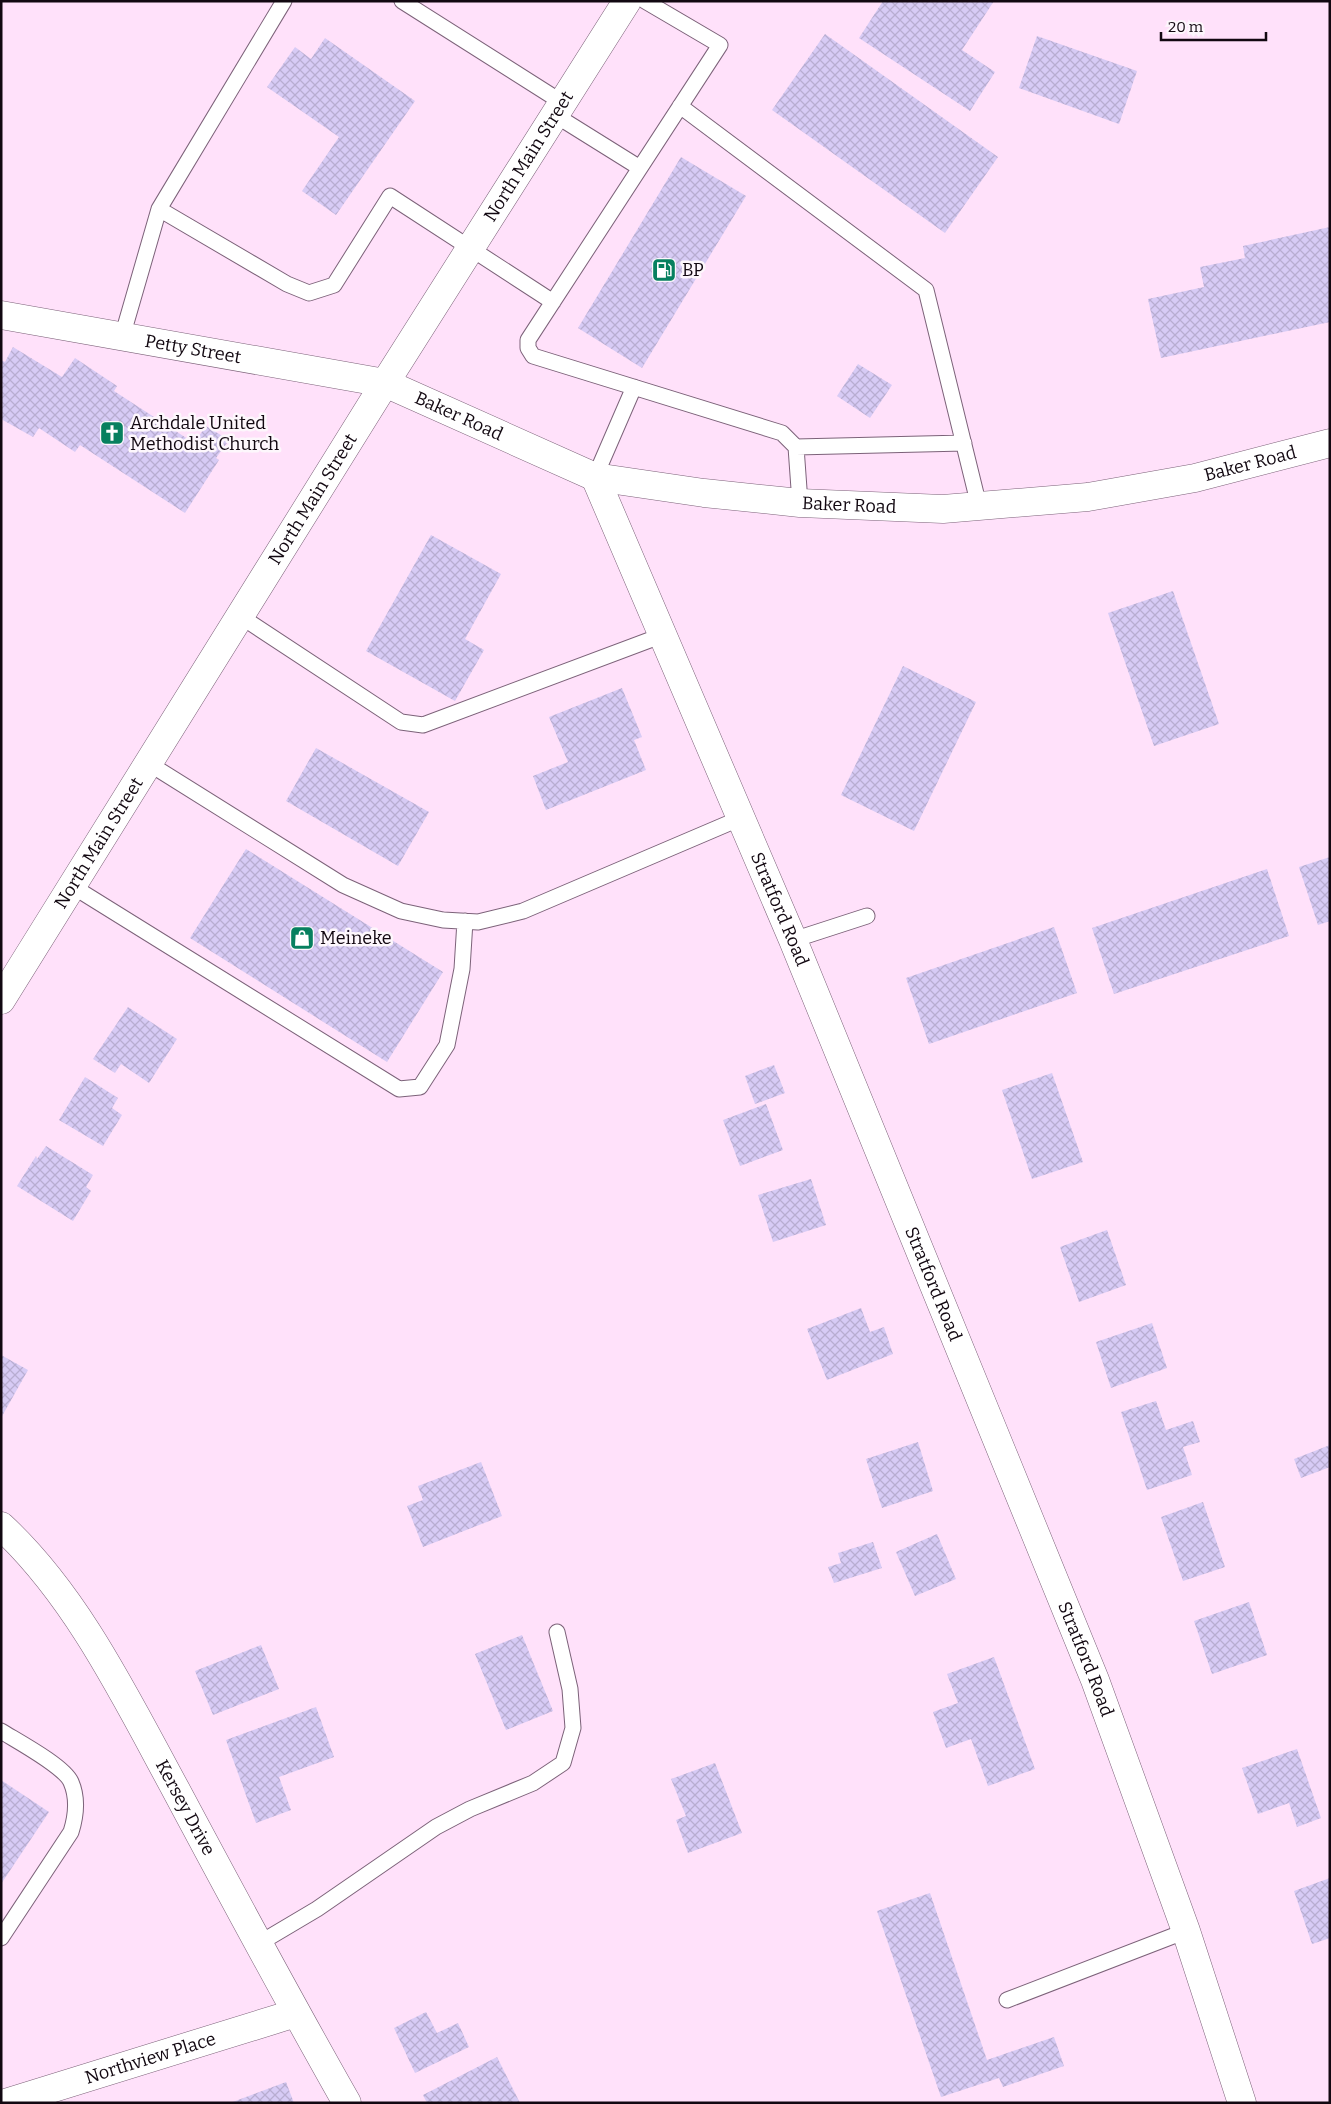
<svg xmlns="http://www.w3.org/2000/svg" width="1331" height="2104" viewBox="0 0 1331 2104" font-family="Bitter,serif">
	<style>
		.building { fill: url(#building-cross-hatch) }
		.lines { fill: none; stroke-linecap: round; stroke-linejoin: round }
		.service-casing { stroke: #7c6279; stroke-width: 17 }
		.minor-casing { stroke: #7c6279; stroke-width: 29 }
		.tertiary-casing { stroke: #7c6279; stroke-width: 29 }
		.primary-casing { stroke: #7c6279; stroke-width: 29 }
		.service { stroke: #fff; stroke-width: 15 }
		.minor { stroke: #fff; stroke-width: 28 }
		.tertiary { stroke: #fff; stroke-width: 28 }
		.primary { stroke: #fff; stroke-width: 28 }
		.labels { text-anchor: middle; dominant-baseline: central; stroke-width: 5; stroke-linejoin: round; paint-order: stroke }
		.street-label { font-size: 18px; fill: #120811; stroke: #fdf7fc }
		.poi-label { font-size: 18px; fill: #120811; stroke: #fdf7fc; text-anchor: start }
	</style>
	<defs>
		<pattern id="building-cross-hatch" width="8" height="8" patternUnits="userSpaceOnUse" patternTransform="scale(1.25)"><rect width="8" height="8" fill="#d7cbf5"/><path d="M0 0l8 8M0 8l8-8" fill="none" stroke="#b8add1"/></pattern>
	</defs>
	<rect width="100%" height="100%" fill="#ffe1fa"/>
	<!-- building -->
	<path class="building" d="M883 1H994L962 50 995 72 970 111 859 38Z
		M825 34 998 157 945 233 772 110Z
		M1037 36 1137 71 1119 124 1019 88Z
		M325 38 415 101 336 215 302 191 339 137 267 87 295 47 311 59Z
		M681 157 746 196 642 368 578 328Z
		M1330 227V322L1161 358 1148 299 1204 287 1200 267 1245 258 1243 246Z
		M13 347 62 377 75 358 117 386 114 391 194 443 206 426 229 440 216 458 219 460 185 513 80 445 75 452 39 428 33 437 1 419V360L5 362Z
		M858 364 892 385 870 418 837 396Z
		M431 535 501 574 465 639 484 650 455 701 366 651Z
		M1173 591 1219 724 1154 746 1108 613Z
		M903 666 976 702 914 831 841 795Z
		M622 688 642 737 634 740 646 770 546 810 533 776 568 762 549 717Z
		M316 748 429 812 398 866 286 801Z
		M246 849 443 972 387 1062 190 938Z
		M1330 857V921L1318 925 1299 867Z
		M1267 869 1289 936 1114 994 1092 928Z
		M1054 927 1077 993 929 1044 906 978Z
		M128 1007 177 1039 149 1083 121 1064 115 1073 93 1059Z
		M774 1065 785 1093 755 1104 745 1076Z
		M1052 1073 1083 1162 1032 1179 1002 1090Z
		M85 1077 118 1098 112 1108 122 1115 103 1146 59 1120Z
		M766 1104 783 1150 740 1166 723 1120Z
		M46 1146 93 1175 86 1187 91 1191 73 1221 17 1186 36 1156 37 1159Z
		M811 1179 826 1225 773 1242 758 1195Z
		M1107 1230 1126 1285 1079 1302 1060 1247Z
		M861 1308 870 1332 884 1327 893 1354 827 1380 807 1329Z
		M1152 1323 1167 1368 1111 1388 1096 1342Z
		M1 1355 28 1370 1 1418Z
		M1156 1401 1166 1430 1193 1421 1200 1442 1183 1447 1192 1475 1147 1490 1121 1412Z
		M918 1442 933 1491 882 1508 866 1459Z
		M1330 1445V1467L1301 1478 1294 1459Z
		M481 1462 502 1516 423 1547 407 1506 423 1500 418 1486Z
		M1203 1502 1225 1567 1183 1581 1161 1517Z
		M937 1534 956 1579 915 1596 896 1552Z
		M873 1542 882 1568 834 1583 828 1567 841 1563 838 1553Z
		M1249 1602 1267 1655 1212 1674 1194 1621Z
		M522 1635 553 1711 506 1730 475 1654Z
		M261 1645 279 1689 213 1715 195 1671Z
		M994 1657 1035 1769 988 1786 971 1739 946 1748 933 1712 958 1703 947 1674Z
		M316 1707 334 1757 279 1777 291 1810 256 1823 226 1740Z
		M1297 1749 1321 1818 1297 1827 1289 1803 1258 1814 1242 1768Z
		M715 1763 742 1833 688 1853 676 1820 686 1816 671 1779Z
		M1 1780 49 1812 1 1884Z
		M1330 1878V1938L1312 1944 1294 1891Z
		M930 1893 987 2060 1054 2037 1064 2066 1003 2087 999 2078 941 2097 877 1911Z
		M426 2012 437 2033 458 2023 469 2047 415 2073 394 2028Z
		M497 2057 520 2103H427L423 2095Z
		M286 2082 294 2103H230Z"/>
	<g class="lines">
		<defs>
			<path id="service" d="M402 1 563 103
				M645 1 720 45 528 340V348L533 356 782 433 796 447 800 503
				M680 106 926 290 979 506
				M555 115 640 168
				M159 209 287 284 309 293 334 285 390 196 553 302
				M122 337 159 209 284 1
				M796 447 964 443
				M595 477 634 387
				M240 616 401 722 423 725 663 635
				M148 763 343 885 401 911 443 920 478 922 523 911 741 818
				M72 886 399 1089 420 1087 447 1045 462 969 465 921
				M793 940 867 916
				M1 1731C17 1741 64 1766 71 1782 78 1798 76 1816 71 1832L1 1938
				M258 1944 317 1909 436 1827 470 1809 533 1783 563 1763 573 1728 570 1689 557 1632
				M1007 2000 1186 1931"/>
			<g id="minor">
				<path id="s1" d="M1 315 385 383"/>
				<path id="s2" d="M595 477 793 940 1095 1680 1186 1931 1242 2103"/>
				<path id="s3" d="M1 1526C77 1596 127 1700 176 1790 232 1895 288 1999 347 2103"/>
				<path id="s4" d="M5 2103 296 2013"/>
			</g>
			<g id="tertiary">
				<path id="s5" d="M385 383 595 477 704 493 800 503 943 509 1088 497 1195 478 1330 443"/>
			</g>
			<g id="primary">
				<path id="s6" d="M1 1000 385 383 627 1"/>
			</g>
		</defs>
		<!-- service casing -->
		<use href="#service" class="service-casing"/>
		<!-- minor casing -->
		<use href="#minor" class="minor-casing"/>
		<!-- tertiary casing -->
		<use href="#tertiary" class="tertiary-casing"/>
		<!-- primary casing -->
		<use href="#primary" class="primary-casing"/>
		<!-- service -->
		<use href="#service" class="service"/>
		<!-- minor -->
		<use href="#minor" class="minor"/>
		<!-- tertiary -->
		<use href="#tertiary" class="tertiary"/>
		<!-- primary -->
		<use href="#primary" class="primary"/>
	</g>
	<!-- icons -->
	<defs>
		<symbol id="fuel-square" viewBox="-11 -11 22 22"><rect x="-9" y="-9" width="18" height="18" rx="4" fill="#07805f" stroke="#fdf7fc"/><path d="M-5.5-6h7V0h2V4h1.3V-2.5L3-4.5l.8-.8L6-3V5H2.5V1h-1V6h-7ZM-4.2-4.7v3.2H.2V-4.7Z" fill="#fff"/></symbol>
		<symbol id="church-square" viewBox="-11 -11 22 22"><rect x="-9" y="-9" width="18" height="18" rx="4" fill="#07805f" stroke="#fdf7fc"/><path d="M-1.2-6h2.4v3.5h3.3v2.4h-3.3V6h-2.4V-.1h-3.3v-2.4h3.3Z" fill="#fff"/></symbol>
		<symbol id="shop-square" viewBox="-11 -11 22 22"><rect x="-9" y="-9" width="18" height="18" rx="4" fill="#07805f" stroke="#fdf7fc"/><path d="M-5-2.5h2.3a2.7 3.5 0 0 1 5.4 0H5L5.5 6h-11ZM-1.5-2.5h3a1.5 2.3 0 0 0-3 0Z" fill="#fff"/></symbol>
	</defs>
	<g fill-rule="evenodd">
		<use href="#fuel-square" x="650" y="256" width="28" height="28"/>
		<use href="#church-square" x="98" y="419" width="28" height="28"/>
		<use href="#shop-square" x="288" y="924" width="28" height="28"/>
	</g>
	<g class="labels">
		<!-- street labels -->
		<g class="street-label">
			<text stroke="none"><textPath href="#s6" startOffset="995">North Main Street</textPath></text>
			<text stroke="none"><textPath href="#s1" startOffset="195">Petty Street</textPath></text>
			<text stroke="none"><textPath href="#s5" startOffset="81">Baker Road</textPath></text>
			<text stroke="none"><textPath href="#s5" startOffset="891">Baker Road</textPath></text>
			<text stroke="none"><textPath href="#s6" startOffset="590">North Main Street</textPath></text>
			<text stroke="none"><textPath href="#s5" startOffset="486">Baker Road</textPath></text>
			<text stroke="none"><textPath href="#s6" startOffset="185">North Main Street</textPath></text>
			<text stroke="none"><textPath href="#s2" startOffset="470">Stratford Road</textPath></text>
			<text stroke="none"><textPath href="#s2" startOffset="875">Stratford Road</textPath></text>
			<text stroke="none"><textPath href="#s2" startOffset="1280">Stratford Road</textPath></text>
			<text stroke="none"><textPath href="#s3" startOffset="338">Kersey Drive</textPath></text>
			<text stroke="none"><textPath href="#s4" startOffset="152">Northview Place</textPath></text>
		</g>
		<!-- poi labels -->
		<g class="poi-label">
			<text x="682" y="270">BP</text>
			<text x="130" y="423">Archdale United<tspan x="130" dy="21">Methodist Church</tspan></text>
			<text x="320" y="938">Meineke</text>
		</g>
	</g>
	<!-- border -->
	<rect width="1331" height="2104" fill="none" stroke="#120811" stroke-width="5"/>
	<!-- scale -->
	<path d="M1161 32v8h105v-8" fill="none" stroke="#120811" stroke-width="2.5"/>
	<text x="1168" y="32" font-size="15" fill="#120811" stroke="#fdf7fc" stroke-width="4" paint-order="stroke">20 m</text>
</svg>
